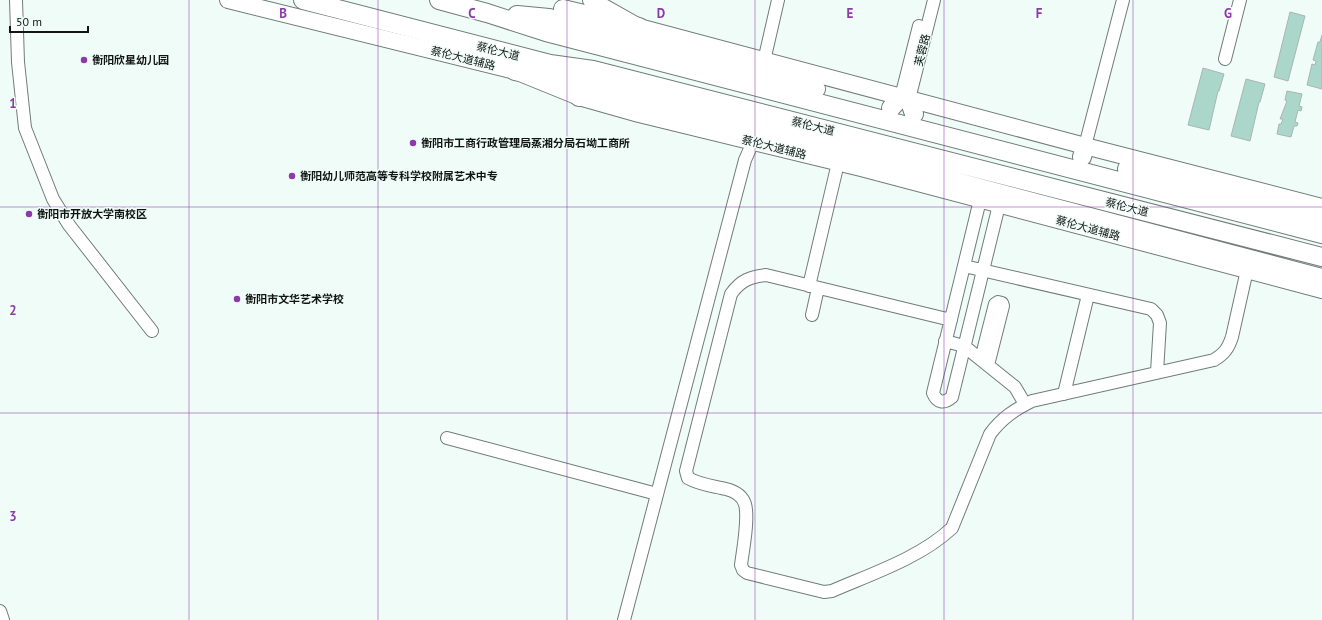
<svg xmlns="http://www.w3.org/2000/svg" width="1322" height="620" viewBox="0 0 1322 620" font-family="'PT Sans','Noto Sans SC',sans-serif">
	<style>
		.building { fill: #abd7ca; stroke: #a9b5b1 }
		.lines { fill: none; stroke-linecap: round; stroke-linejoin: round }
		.minor-casing { stroke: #717c78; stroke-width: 14 }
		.major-casing { stroke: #717c78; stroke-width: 18 }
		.highway-casing { stroke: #717c78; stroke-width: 20 }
		.minor { stroke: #fff; stroke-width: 12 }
		.major { stroke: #fff; stroke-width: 16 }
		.highway { stroke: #fff; stroke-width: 18 }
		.grid { fill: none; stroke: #8d3aa9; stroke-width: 1; stroke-opacity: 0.55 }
		.poi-dot { fill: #8d3aa9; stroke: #f0fcf8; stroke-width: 1.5 }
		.labels { text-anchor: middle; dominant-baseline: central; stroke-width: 3; stroke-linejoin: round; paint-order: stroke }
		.street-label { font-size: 11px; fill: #111514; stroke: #f0fcf8 }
		.poi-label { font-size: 11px; font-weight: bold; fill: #111514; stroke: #f0fcf8; text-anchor: start }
		.grid-label { font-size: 13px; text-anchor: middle; font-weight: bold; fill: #8d3aa9; stroke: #f0fcf8; stroke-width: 3; stroke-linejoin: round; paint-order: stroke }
	</style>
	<rect width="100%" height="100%" fill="#f0fcf8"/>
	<!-- building -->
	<path class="building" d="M1290 12 1305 16 1288 81 1274 77Z
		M1322 35V89L1307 85 1312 64 1315 65 1316 61 1313 60 1318 42H1320Z
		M1203 68 1224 74 1219 91H1218L1209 130 1188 125Z
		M1246 79 1265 84 1260 102H1259L1250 141 1231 136Z
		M1287 91 1302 94 1299 106 1302 107 1301 111 1298 110 1295 122 1298 123 1297 126H1294L1291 137 1277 134 1279 124H1281L1283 119H1280L1287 101 1285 100Z"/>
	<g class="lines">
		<defs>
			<path id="minor" d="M16 0 18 62 25 128 53 199 69 225 152 331
				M1225 59 1240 0
				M764 61 778 0
				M901 97 919 26
				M909 99 934 0
				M1085 146 1123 0
				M980 200 933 393C937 403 944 404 952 397L999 205
				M964 266 1151 309 1157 315 1160 323 1157 372
				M809 286 838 163
				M812 315 818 288
				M951 320 766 275C750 277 741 280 731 294L686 471 688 478C700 485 714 486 726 489 734 491 742 495 745 504 749 519 743 549 741 565L743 570 747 573 824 592 832 591C871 574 920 558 952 528L990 434C1002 418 1014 410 1032 401L1214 360C1224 354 1228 349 1232 337L1247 270
				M945 341 964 346 1015 387 1025 404
				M981 359 995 304 998 302 1002 303 1003 306 988 365
				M1064 394 1088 295
				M447 438 657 494
				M0 611 3 620
				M624 620 745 160 753 142"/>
			<path id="major" d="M228 0 515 71 579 97 639 114 861 168 1322 290
				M591 0 639 27 1085 146 1322 207"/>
			<path id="highway" d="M303 0 550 64 593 70 1322 257
				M439 0 487 13 546 32 1322 234
				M563 9 639 27
				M517 15 549 18 816 89
				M550 64 562 78 1322 278
				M515 71 562 78 579 97
				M909 99 914 114
				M891 108 901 97
				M1082 157 1085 146
				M1127 169 1322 220"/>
		</defs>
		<!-- minor casing -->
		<use href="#minor" class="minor-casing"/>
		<!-- major casing -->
		<use href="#major" class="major-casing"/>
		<!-- highway casing -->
		<use href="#highway" class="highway-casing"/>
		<!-- minor -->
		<use href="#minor" class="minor"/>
		<!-- major -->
		<use href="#major" class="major"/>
		<!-- highway -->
		<use href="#highway" class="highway"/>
	</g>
	<!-- grid -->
	<path class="grid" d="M189 0V620M378 0V620M567 0V620M755 0V620M944 0V620M1133 0V620M0 207H1322M0 413H1322"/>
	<!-- markers -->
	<g class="poi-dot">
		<circle cx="84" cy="60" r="4"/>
		<circle cx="413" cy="143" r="4"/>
		<circle cx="292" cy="176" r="4"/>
		<circle cx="29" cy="214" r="4"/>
		<circle cx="237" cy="299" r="4"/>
	</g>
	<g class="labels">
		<!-- street labels -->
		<g class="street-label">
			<text transform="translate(922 50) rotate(-76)">芙蓉路</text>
			<text transform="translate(498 51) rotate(14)">蔡伦大道</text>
			<text transform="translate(463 58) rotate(14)">蔡伦大道辅路</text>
			<text transform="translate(813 126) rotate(14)">蔡伦大道</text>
			<text transform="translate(774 147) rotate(14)">蔡伦大道辅路</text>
			<text transform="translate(1127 207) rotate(14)">蔡伦大道</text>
			<text transform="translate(1088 228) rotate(15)">蔡伦大道辅路</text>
		</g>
		<!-- poi labels -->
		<g class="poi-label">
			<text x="92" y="60">衡阳欣星幼儿园</text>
			<text x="421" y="143">衡阳市工商行政管理局蒸湘分局石坳工商所</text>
			<text x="300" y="176">衡阳幼儿师范高等专科学校附属艺术中专</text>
			<text x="37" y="214">衡阳市开放大学南校区</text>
			<text x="245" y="299">衡阳市文华艺术学校</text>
		</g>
	</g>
	<g class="grid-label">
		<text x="283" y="18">B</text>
		<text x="472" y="18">C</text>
		<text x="661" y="18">D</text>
		<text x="850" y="18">E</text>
		<text x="1039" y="18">F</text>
		<text x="1228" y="18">G</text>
		<text x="13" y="108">1</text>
		<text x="13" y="315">2</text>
		<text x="13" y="521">3</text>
	</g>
	<!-- scale -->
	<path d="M10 26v6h78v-6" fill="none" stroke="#111514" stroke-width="2"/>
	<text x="16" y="26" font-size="12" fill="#111514" stroke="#f0fcf8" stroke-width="3" paint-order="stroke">50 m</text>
</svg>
